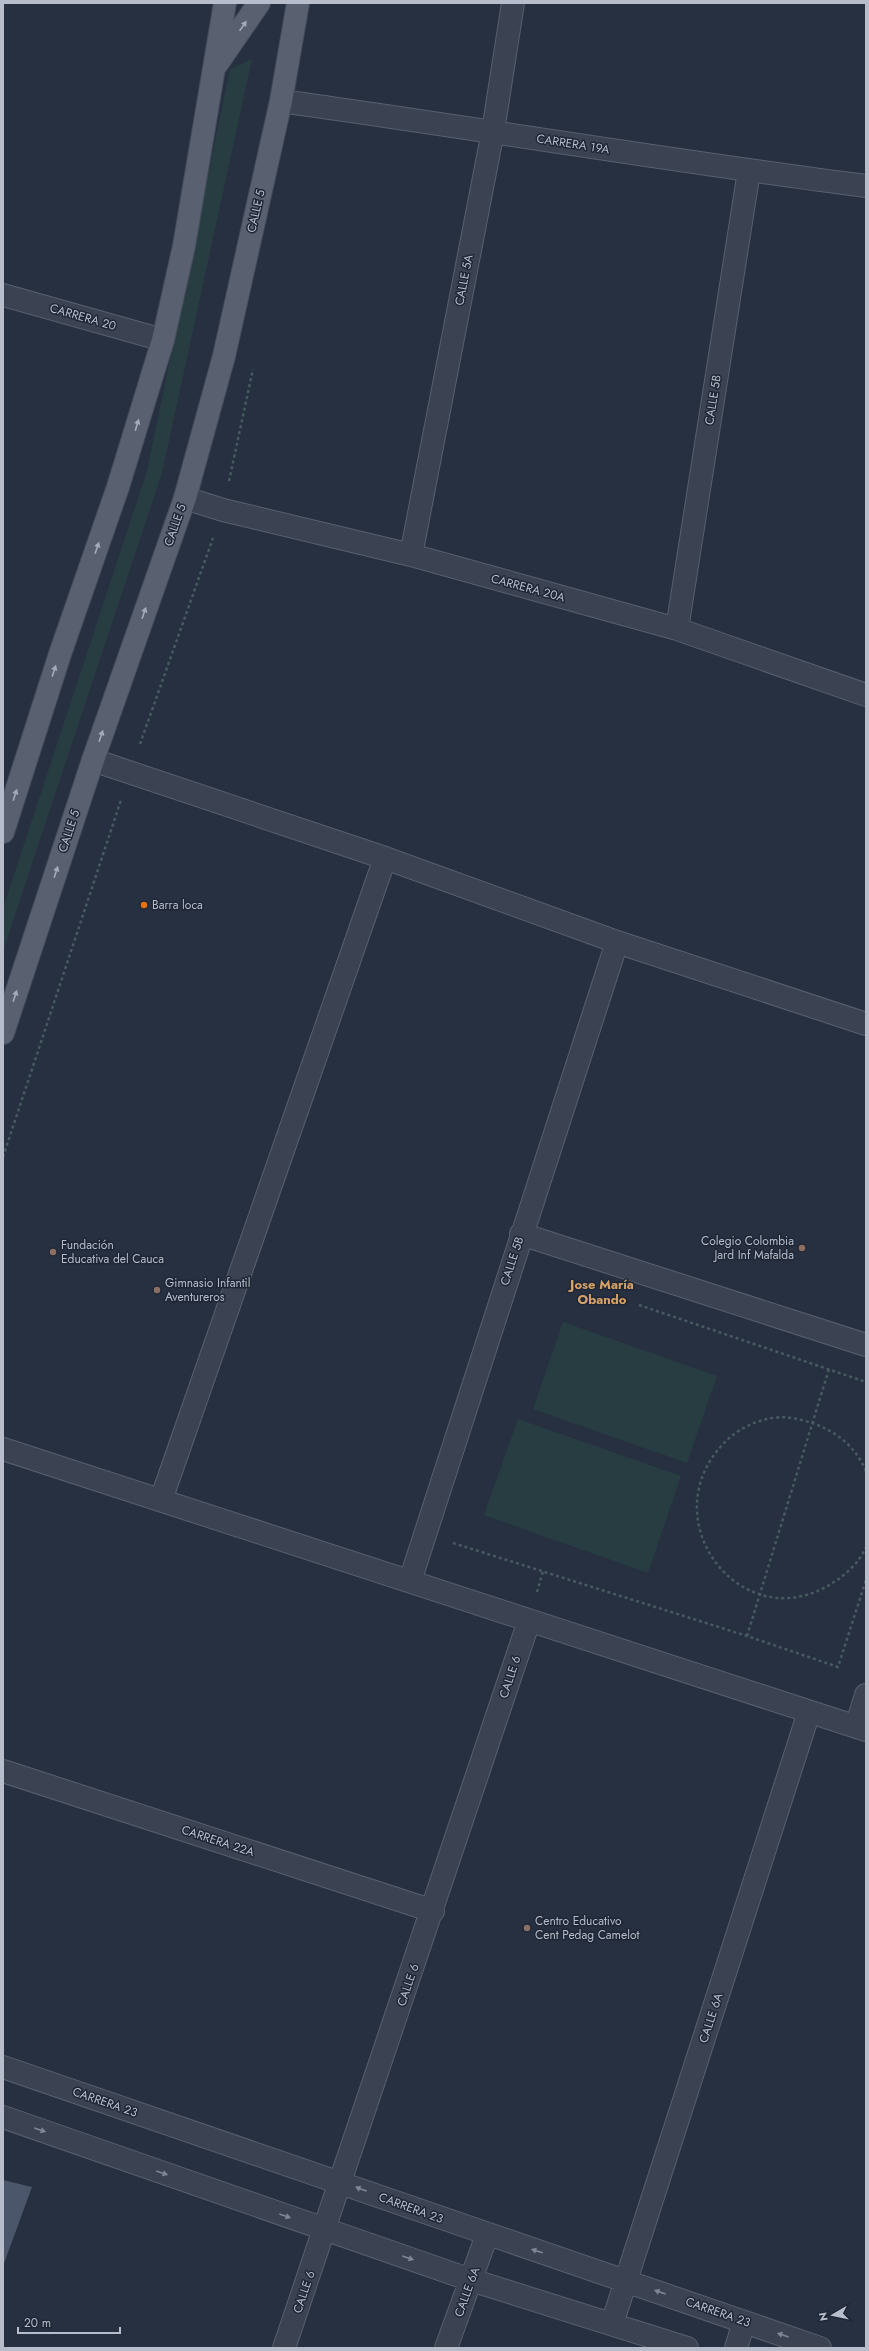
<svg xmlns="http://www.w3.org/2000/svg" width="869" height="2351" viewBox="0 0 869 2351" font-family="Jost,sans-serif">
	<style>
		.green { fill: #283d42 }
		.building { fill: #4c566a }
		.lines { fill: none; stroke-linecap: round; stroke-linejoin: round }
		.minor-casing { stroke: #58606e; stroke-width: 24 }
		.major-casing { stroke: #444b5a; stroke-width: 24 }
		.path { stroke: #475a5f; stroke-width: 2.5; stroke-dasharray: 3 3; stroke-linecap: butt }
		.minor { stroke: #3b4251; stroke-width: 22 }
		.major { stroke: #596171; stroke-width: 22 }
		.oneway { fill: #a4abb9 }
		.oneway2 { fill: #7f8694 }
		.food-dot { fill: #e8710a; stroke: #1f2736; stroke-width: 1.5 }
		.education-dot { fill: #8d6e63; stroke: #1f2736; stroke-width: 1.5 }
		.labels { text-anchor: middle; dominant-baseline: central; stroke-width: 3; stroke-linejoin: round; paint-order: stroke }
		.street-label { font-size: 12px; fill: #b7bdcb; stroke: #1f2736 }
		.poi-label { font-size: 12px; fill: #b7bdcb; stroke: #1f2736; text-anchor: start }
		.neighbourhood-label { font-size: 13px; font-weight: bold; fill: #d5a168; stroke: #1f2736 }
	</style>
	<rect width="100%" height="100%" fill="#263041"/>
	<!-- green -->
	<path class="green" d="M252 59 162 473 3 951V908L147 471 230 69Z
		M563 1322 717 1376 687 1463 533 1409Z
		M518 1419 681 1476 648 1573 484 1515Z"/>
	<!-- building -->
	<path class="building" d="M3 2180 32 2187 3 2266Z"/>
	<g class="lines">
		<defs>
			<path id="minor" d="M281 101C476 128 670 161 866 186
				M3 295 163 340
				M185 498 223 510 411 555 677 629 866 695
				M411 555 493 131 513 3
				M677 629 749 171
				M93 760 385 858 617 942 866 1024
				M521 1234 866 1345
				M3 1449 866 1730
				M161 1500 385 858
				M410 1581 617 942
				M856 1727 866 1695
				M3 1771 433 1911
				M3 2067 820 2348
				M3 2117 471 2280 687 2348
				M612 2324 809 1712
				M284 2348 529 1621
				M446 2348 487 2235
				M736 2348 744 2322"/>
			<path id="major" d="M217 64 259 3
				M3 832 60 654 118 487 163 340 184 246 225 3
				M3 1033 93 760 185 498 224 356 281 101 298 3"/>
		</defs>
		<!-- minor casing -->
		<use href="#minor" class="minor-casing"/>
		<!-- major casing -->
		<use href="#major" class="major-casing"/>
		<!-- path -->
		<path class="path" d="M229 481 253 369
			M140 744 213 538
			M3 1157 121 800
			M639 1305 866 1382
			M866 1471C852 1439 825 1424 792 1418 768 1414 740 1426 724 1443 649 1521 744 1642 834 1582 847 1574 860 1561 866 1547
			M453 1543 747 1636 838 1667 866 1580
			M537 1592 543 1571
			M747 1636 829 1369"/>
		<!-- minor -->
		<use href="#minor" class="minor"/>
		<!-- major -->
		<use href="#major" class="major"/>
	</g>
	<!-- one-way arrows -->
	<defs><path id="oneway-solid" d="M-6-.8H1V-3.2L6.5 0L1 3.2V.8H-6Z"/></defs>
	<g class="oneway">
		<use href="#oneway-solid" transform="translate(243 26) rotate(-55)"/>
		<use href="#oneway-solid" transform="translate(137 425) rotate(-73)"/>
		<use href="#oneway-solid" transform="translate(97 548) rotate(-71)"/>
		<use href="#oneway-solid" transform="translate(144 613) rotate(-71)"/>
		<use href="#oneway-solid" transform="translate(54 671) rotate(-72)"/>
		<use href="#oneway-solid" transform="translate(101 736) rotate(-71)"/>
		<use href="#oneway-solid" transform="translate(15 795) rotate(-72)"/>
		<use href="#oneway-solid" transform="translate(56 872) rotate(-72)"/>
		<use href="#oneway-solid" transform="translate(15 996) rotate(-72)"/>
	</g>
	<g class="oneway2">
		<use href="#oneway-solid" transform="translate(40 2130) rotate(19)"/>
		<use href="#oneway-solid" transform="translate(162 2173) rotate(19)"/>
		<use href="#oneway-solid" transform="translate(361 2189) rotate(-160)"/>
		<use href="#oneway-solid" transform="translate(285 2216) rotate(19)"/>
		<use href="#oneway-solid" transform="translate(537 2251) rotate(-162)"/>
		<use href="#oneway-solid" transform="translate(408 2258) rotate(19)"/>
		<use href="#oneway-solid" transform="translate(660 2292) rotate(-161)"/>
		<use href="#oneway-solid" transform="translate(783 2335) rotate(-161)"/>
	</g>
	<!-- markers -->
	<circle class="food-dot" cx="144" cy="905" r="4"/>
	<g class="education-dot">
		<circle cx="802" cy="1248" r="4"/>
		<circle cx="53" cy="1252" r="4"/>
		<circle cx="157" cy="1290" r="4"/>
		<circle cx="527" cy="1928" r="4"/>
	</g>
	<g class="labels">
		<!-- street labels -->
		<g class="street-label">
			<text transform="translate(573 144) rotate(9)">CARRERA 19A</text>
			<text transform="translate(256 211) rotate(-77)">CALLE 5</text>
			<text transform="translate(464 280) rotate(-79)">CALLE 5A</text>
			<text transform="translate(83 317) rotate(16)">CARRERA 20</text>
			<text transform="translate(713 400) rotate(-81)">CALLE 5B</text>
			<text transform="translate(175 525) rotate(-71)">CALLE 5</text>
			<text transform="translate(528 588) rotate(15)">CARRERA 20A</text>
			<text transform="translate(69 831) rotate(-72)">CALLE 5</text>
			<text transform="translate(512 1261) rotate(-72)">CALLE 5B</text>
			<text transform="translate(510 1677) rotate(-72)">CALLE 6</text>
			<text transform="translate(218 1841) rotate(18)">CARRERA 22A</text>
			<text transform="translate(408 1985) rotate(-71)">CALLE 6</text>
			<text transform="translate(711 2018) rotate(-72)">CALLE 6A</text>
			<text transform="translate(105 2102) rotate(19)">CARRERA 23</text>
			<text transform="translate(411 2208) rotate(20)">CARRERA 23</text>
			<text transform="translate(304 2292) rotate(-71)">CALLE 6</text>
			<text transform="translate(467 2292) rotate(-70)">CALLE 6A</text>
			<text transform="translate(718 2312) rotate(19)">CARRERA 23</text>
		</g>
		<!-- poi labels -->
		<g class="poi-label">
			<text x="152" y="905">Barra loca</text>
			<text x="794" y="1241" text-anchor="end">Colegio Colombia<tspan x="794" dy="14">Jard Inf Mafalda</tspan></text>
			<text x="61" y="1245">Fundación<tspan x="61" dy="14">Educativa del Cauca</tspan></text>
			<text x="165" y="1283">Gimnasio Infantil<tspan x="165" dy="14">Aventureros</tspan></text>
			<text x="535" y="1921">Centro Educativo<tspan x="535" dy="14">Cent Pedag Camelot</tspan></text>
		</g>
		<!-- neighbourhood labels -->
		<g class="neighbourhood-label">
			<text x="602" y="1284">Jose María<tspan x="602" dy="15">Obando</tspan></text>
		</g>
	</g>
	<!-- border -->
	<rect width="869" height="2351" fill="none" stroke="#b7bdcb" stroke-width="8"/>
	<!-- north arrow -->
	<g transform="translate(833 2315) rotate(261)" stroke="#1f2736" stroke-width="3" paint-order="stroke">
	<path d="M0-3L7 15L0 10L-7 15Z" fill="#b7bdcb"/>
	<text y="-6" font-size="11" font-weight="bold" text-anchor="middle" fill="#b7bdcb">N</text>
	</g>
	<!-- scale -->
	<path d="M18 2327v6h102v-6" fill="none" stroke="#b7bdcb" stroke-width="2"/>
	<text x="24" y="2327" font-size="12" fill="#b7bdcb" stroke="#1f2736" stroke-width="3" paint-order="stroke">20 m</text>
</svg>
